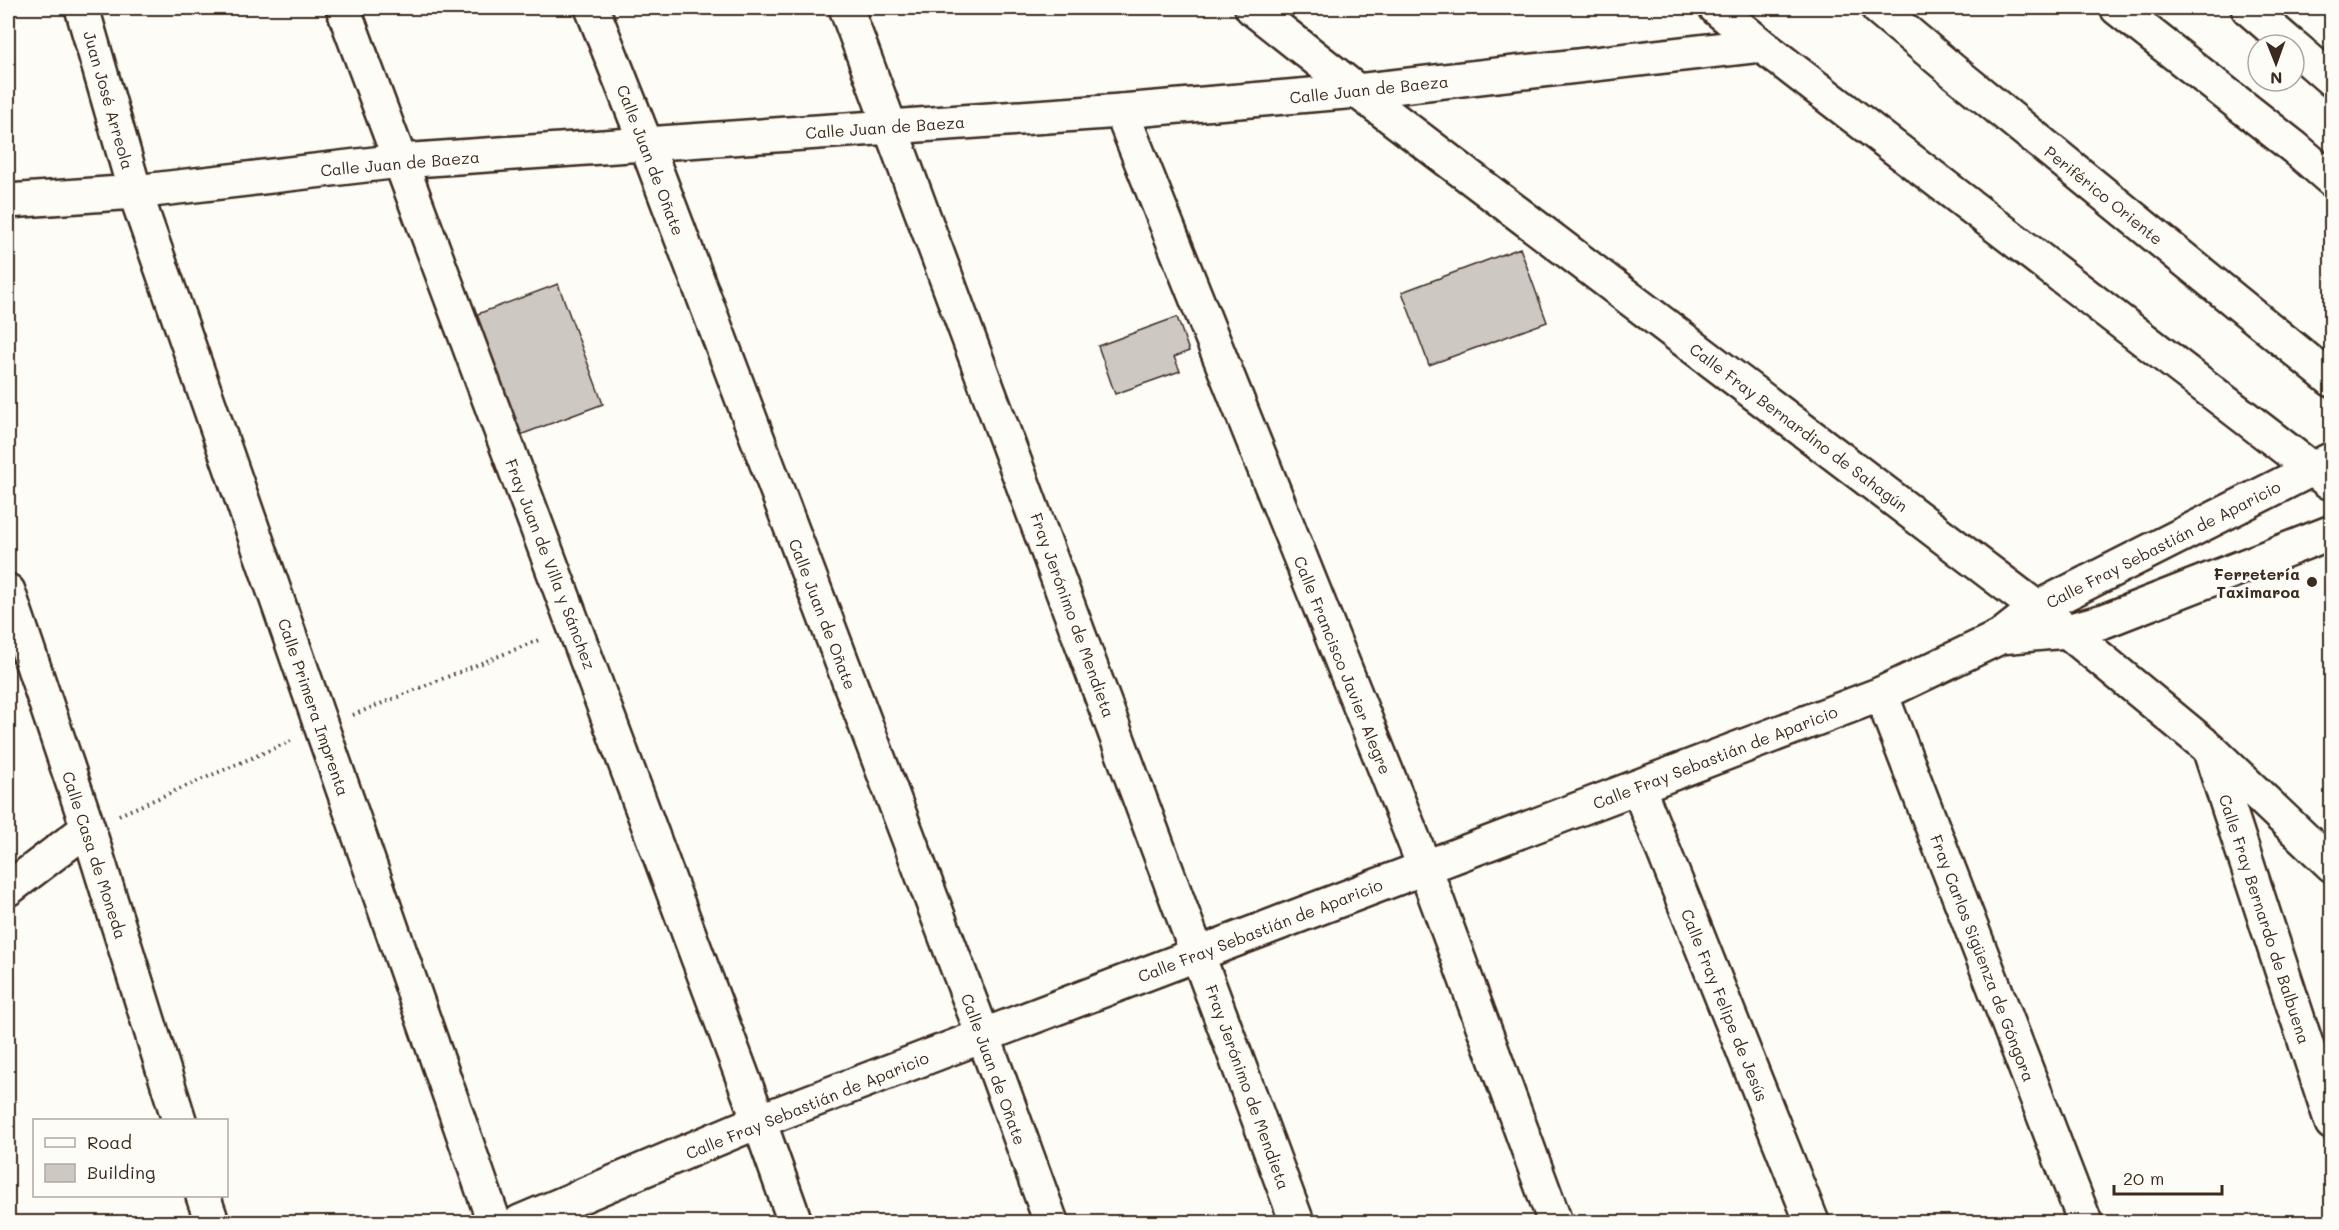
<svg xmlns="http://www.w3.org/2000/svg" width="2339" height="1230" viewBox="0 0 2339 1230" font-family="Mali,sans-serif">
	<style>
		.building { fill: #cdc8c2; stroke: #3b2a1e; stroke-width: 1.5 }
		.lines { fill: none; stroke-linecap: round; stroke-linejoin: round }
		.street-casing { stroke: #3b2a1e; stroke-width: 38 }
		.secondary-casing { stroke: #3b2a1e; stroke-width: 38 }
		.highway-casing { stroke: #3b2a1e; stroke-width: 38 }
		.path { stroke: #3b2a1e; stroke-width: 4; stroke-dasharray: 1.5 4.5; stroke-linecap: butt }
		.street { stroke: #fdfcf7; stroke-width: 33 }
		.secondary { stroke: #fdfcf7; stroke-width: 33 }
		.highway { stroke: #fdfcf7; stroke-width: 33 }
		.poi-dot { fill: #3b2a1e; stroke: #fdfcf7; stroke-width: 2 }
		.labels { text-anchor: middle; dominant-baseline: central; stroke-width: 6; stroke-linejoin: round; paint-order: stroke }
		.street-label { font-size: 16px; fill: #3b2a1e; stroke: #fdfcf7 }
		.poi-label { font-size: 16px; font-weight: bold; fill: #3b2a1e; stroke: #fdfcf7; text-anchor: end }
	</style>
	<rect width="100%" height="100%" fill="#fdfcf7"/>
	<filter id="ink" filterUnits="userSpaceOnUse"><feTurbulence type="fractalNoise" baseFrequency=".0167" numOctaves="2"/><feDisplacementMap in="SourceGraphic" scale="12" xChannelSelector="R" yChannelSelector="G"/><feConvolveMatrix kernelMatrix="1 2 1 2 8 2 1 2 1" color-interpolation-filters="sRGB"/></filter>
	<g filter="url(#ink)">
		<!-- building -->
		<path class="building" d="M1520 248 1547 322 1429 365 1402 292Z
			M558 284 603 404 520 435 475 315Z
			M1177 317 1189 351 1174 357 1180 371 1115 394 1098 346Z"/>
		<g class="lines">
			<defs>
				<path id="street" d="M82 8 135 192 494 1222
					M343 8 759 1121 795 1222
					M592 8 646 144 983 1035 1051 1222
					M846 8 1297 1222
					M1252 8 1357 91 2067 631 2210 749 2332 865
					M1121 111 1425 868 1555 1222
					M8 591 88 828 179 1120
					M1881 694 2085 1222
					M2211 754 2332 1123
					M1638 787 1812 1222
					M8 889 88 828
					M203 1196 212 1222"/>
				<path id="secondary" d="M1716 8 1761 45 2329 482
					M2248 8 2291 45
					M2294 47 2332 80
					M8 201 135 192 400 161 1121 111 1357 91 1761 45
					M2000 637 2067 631 2104 621 2332 532
					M520 1222 759 1121 1881 694 2000 637 2037 608 2332 459"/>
				<path id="highway" d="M1878 8 1953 71 2332 380
					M2117 8 2295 148 2332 180"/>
			</defs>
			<!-- street casing -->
			<use href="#street" class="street-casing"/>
			<!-- secondary casing -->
			<use href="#secondary" class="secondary-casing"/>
			<!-- highway casing -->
			<use href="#highway" class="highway-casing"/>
			<!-- path -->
			<path class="path" d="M353 715 541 639
				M119 815 291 741"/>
			<!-- street -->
			<use href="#street" class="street"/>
			<!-- secondary -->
			<use href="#secondary" class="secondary"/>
			<!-- highway -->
			<use href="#highway" class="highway"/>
		</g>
	</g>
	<!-- markers -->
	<circle class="poi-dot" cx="2312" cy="582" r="6"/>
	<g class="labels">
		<!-- street labels -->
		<g class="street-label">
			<text transform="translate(1369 89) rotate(-6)">Calle Juan de Baeza</text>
			<text transform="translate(109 100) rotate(74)">Juan José Arreola</text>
			<text transform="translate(885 127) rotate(-4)">Calle Juan de Baeza</text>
			<text transform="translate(651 160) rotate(69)">Calle Juan de Oñate</text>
			<text transform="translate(400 163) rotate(-5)">Calle Juan de Baeza</text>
			<text transform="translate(2104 195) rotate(39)">Periférico Oriente</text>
			<text transform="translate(1799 427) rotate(37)">Calle Fray Bernardino de Sahagún</text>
			<text transform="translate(2163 544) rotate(-27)">Calle Fray Sebastián de Aparicio</text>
			<text transform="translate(551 564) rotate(69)">Fray Juan de Villa y Sánchez</text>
			<text transform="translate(823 614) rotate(69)">Calle Juan de Oñate</text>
			<text transform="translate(1073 615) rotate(70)">Fray Jerónimo de Mendieta</text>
			<text transform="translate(1343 665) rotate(68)">Calle Francisco Javier Alegre</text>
			<text transform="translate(314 707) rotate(71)">Calle Primera Imprenta</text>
			<text transform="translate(1715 757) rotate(-21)">Calle Fray Sebastián de Aparicio</text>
			<text transform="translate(95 855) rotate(72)">Calle Casa de Moneda</text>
			<text transform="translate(2265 919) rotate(72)">Calle Fray Bernardo de Balbuena</text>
			<text transform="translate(1260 930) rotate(-21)">Calle Fray Sebastián de Aparicio</text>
			<text transform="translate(1983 958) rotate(69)">Fray Carlos Sigüenza de Góngora</text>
			<text transform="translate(1725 1005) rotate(68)">Calle Fray Felipe de Jesús</text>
			<text transform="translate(994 1069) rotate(70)">Calle Juan de Oñate</text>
			<text transform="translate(1248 1087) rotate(70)">Fray Jerónimo de Mendieta</text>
			<text transform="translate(807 1105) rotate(-22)">Calle Fray Sebastián de Aparicio</text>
		</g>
		<!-- poi labels -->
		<g class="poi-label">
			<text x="2300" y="573">Ferretería<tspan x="2300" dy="18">Taximaroa</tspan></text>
		</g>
	</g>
	<!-- margin -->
	<rect width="2339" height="1230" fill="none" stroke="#fdfcf7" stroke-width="30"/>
	<rect x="15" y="15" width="2309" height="1200" fill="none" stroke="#3b2a1e" stroke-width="2" filter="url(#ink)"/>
	<!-- legend -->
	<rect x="33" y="1119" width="195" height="78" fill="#fdfcf7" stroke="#afa8a0" stroke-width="1.5"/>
	<rect x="45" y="1138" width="30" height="9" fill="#fdfcf7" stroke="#afa8a0" stroke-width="1.5"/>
	<text x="87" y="1149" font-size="18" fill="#3b2a1e">Road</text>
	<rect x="45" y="1164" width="30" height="18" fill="#cdc8c2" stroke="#afa8a0" stroke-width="1.5"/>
	<text x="87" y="1179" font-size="18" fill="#3b2a1e">Building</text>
	<!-- north arrow -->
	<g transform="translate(2276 63) rotate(179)"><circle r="28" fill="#fdfcf7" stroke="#afa8a0" stroke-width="1.5"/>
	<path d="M0-4.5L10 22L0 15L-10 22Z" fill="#3b2a1e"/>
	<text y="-9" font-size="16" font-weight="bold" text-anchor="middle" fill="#3b2a1e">N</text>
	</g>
	<!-- scale -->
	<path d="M2114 1185v9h108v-9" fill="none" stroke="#3b2a1e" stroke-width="3"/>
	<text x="2123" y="1185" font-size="18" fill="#3b2a1e" stroke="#fdfcf7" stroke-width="4.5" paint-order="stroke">20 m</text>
</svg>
